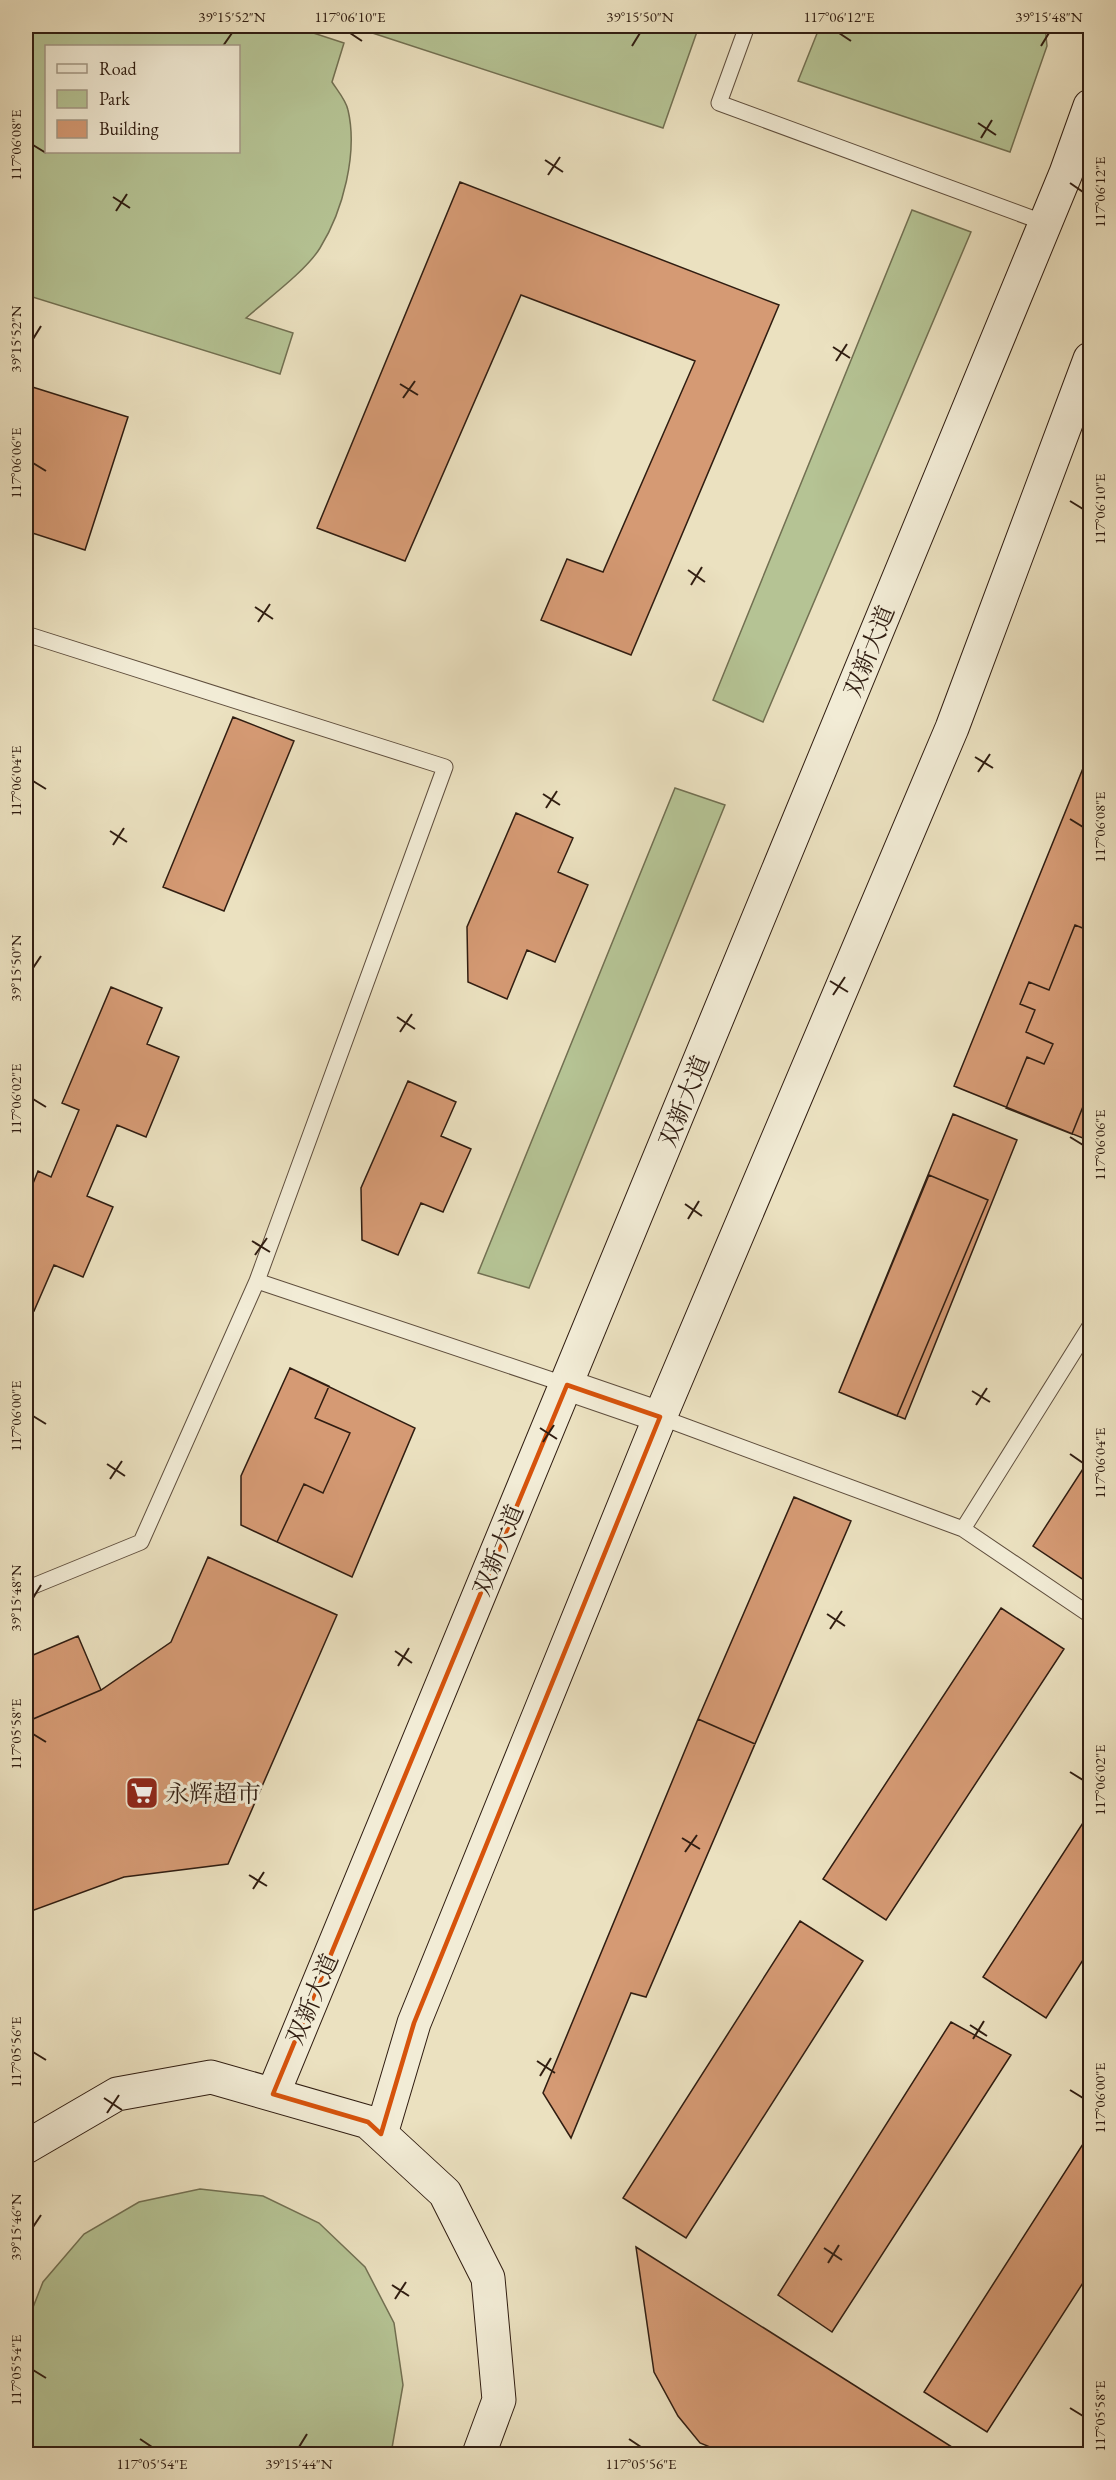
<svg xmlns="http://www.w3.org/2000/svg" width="1116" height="2480" viewBox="0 0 1116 2480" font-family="'EB Garamond','Noto Serif SC',serif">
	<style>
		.green { fill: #b5c394; stroke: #727052; stroke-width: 1.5; fill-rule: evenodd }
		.building { fill: #d59a74; stroke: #301d11; stroke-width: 1.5 }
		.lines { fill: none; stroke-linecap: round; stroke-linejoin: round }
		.lane-casing { stroke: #5f4e3d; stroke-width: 17 }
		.street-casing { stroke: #5f4e3d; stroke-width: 32 }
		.secondary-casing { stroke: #301d11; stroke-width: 35 }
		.lane { stroke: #f2ecd6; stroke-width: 15 }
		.street { stroke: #f2ecd6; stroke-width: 30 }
		.secondary { stroke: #f2ecd6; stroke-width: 33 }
		.marked { fill: none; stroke: #d6530c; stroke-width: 4.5; stroke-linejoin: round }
		.ticks { fill: none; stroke: #301d11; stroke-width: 2 }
		.labels { text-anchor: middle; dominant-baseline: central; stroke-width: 6; stroke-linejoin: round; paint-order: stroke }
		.street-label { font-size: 24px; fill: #301d11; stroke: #f2ecd6 }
		.poi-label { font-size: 24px; fill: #301d11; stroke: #f2ecd6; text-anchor: start }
		.neatline { fill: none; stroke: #301d11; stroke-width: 2 }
		.ticks-label { font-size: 15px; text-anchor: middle; fill: #301d11 }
	</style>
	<rect width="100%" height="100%" fill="#ebe1c0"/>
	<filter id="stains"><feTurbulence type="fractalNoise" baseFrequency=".00333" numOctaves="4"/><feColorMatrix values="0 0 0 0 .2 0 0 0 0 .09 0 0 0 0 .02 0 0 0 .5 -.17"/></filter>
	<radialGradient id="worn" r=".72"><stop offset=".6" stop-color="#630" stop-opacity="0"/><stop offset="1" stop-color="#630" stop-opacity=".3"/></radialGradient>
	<!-- green -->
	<path class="green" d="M26 26H292L344 43 332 82C337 90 346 100 348 110 358 153 343 211 320 248 306 271 266 300 246 318L293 333 280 374 26 295ZM238 46V152H46V46Z
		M351 26H699L663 128Z
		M820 26H1045L1047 46 1010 152 798 81Z
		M912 210 971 232 763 722 713 700Z
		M675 788 725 805 529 1288 478 1273Z
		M200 2189 263 2196 319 2223 365 2267 394 2323 403 2385 392 2448 389 2454H29L26 2442V2325L43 2282 84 2234 139 2202Z"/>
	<!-- building -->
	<path class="building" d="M460 182 779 305 631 655 541 620 567 559 603 572 695 361 521 295 405 561 317 528Z
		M26 385 128 417 85 550 26 531Z
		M233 717 294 741 224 911 163 887Z
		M1090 751V1141L954 1086Z
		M516 813 573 838 558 872 588 885 555 962 527 950 507 999 468 982 467 927Z
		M1075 925 1090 931V1089L1072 1134 1006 1108 1027 1057 1044 1064 1053 1044 1026 1032 1035 1010 1020 1004 1029 982 1049 990Z
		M111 987 162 1008 147 1044 179 1057 146 1137 117 1125 87 1196 113 1207 83 1277 54 1265 34 1311 26 1308V1201L38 1171 51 1177 79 1110 62 1103Z
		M408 1081 456 1102 441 1136 471 1149 443 1212 421 1203 398 1255 362 1240 361 1188Z
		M953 1114 1017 1140 905 1419 839 1392Z
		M929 1175 988 1200 897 1416 839 1392Z
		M290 1368 329 1386 315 1418 350 1433 323 1493 304 1484 277 1542 241 1525V1476Z
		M290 1368 415 1428 352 1577 241 1525V1476Z
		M1090 1458V1584L1033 1546Z
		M794 1497 851 1521 755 1744 698 1719Z
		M794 1497 851 1521 646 1997 631 1993 571 2138 543 2093 698 1719Z
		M208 1557 337 1615 228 1864 124 1877 26 1913V1722L101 1690 171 1642Z
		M1001 1608 1064 1649 886 1920 823 1879Z
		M78 1636 101 1690 26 1722V1658Z
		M1090 1812V1949L1046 2018 983 1977Z
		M800 1921 863 1961 686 2238 623 2198Z
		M951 2022 1011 2055 832 2332 778 2295Z
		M1090 2133V2272L987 2432 924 2392Z
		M636 2247 963 2454H727L700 2443 678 2416 654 2372Z"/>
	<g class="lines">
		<defs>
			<path id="lane" d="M747 26 719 103 1045 223
				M26 634 445 767 257 1281
				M660 1417 963 1529 1090 1615
				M963 1529 1090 1326
				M26 1589 141 1542 257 1281 567 1385"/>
			<path id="street" d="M567 1385 660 1417"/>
			<path id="secondary" d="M273 2094 1066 173 1090 106
				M381 2134 414 2023 660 1417 952 728 1090 359
				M26 2147 117 2094 211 2077 368 2122 445 2193 488 2278 499 2400 479 2454"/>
		</defs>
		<!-- lane casing -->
		<use href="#lane" class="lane-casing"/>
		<!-- street casing -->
		<use href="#street" class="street-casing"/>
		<!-- secondary casing -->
		<use href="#secondary" class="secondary-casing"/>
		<!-- lane -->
		<use href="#lane" class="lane"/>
		<!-- street -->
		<use href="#street" class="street"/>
		<!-- secondary -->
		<use href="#secondary" class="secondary"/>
	</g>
	<!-- marked area -->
	<path class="marked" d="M567 1385 660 1417 414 2023 381 2134 368 2122 273 2094Z"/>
	<!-- ticks -->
	<path class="ticks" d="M350 33 362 41M839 33 851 41M223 46 232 33M632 46 640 33M1041 46 1049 33M978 123 996 135M981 138 992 120M33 145 46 153M545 160 563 172M548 175 560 157M1070 183 1083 192M113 197 130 208M116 211 127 194M33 339 41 326M833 347 850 358M836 361 847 344M400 384 418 395M403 398 415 381M33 463 46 471M1070 501 1083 509M688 570 705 582M691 585 702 567M255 607 273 619M258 622 270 604M975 757 993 768M978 772 990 754M33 781 46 789M543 794 560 805M546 808 557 791M1070 819 1083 827M110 831 127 842M113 845 124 828M33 968 41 956M830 981 848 992M833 995 845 977M397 1017 415 1029M400 1032 412 1014M33 1099 46 1107M1070 1137 1083 1145M685 1204 702 1216M688 1219 699 1201M252 1241 270 1252M255 1255 267 1238M972 1391 990 1402M976 1405 987 1388M33 1416 46 1424M540 1428 557 1439M543 1442 554 1425M1070 1454 1083 1463M107 1464 125 1476M110 1479 122 1461M33 1598 41 1585M827 1614 845 1626M830 1629 842 1611M395 1651 412 1663M398 1666 409 1648M33 1734 46 1742M1070 1772 1083 1780M682 1838 700 1849M685 1852 697 1835M249 1875 267 1886M253 1889 264 1872M970 2025 987 2036M973 2039 984 2021M33 2052 46 2060M537 2061 555 2073M540 2076 551 2058M1070 2090 1083 2098M104 2098 122 2110M107 2113 119 2095M33 2227 41 2215M824 2248 842 2260M828 2263 839 2245M392 2285 409 2296M395 2299 406 2282M33 2370 46 2378M1070 2408 1083 2416M140 2439 152 2447M629 2439 641 2447M299 2447 307 2434"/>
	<!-- icons -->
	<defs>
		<symbol id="supermarket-square" viewBox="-11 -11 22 22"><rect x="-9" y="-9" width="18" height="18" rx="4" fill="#8f2418" stroke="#f2ecd6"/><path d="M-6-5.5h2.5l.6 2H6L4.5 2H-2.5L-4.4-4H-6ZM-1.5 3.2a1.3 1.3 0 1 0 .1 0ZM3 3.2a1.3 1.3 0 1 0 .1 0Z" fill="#fff"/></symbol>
	</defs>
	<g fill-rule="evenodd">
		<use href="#supermarket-square" x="123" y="1774" width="38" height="38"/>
	</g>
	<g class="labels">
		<!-- street labels -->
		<g class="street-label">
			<text transform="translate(869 651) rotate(-68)">双新大道</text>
			<text transform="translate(684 1101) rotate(-68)">双新大道</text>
			<text transform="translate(498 1550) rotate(-68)">双新大道</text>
			<text transform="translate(312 1999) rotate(-67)">双新大道</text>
		</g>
		<!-- poi labels -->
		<g class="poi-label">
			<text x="165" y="1793">永辉超市</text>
		</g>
	</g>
	<!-- margin -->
	<rect width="1116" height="2480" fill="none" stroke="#ebe1c0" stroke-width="66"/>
	<!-- legend -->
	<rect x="45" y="45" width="195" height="108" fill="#f2ecd6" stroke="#a49987" stroke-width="1.5"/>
	<rect x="57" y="64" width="30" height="9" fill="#f2ecd6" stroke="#a49987" stroke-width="1.5"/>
	<text x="99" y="75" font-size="18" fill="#301d11">Road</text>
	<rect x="57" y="90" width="30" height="18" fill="#b5c394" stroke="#a49987" stroke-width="1.5"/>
	<text x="99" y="105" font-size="18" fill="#301d11">Park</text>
	<rect x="57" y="120" width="30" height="18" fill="#d59a74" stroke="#a49987" stroke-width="1.5"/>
	<text x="99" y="135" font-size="18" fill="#301d11">Building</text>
	<rect x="33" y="33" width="1050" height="2414" class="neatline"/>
	<g class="ticks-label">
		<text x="232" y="22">39°15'52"N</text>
		<text x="350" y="22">117°06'10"E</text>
		<text x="640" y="22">39°15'50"N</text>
		<text x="839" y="22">117°06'12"E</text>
		<text x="1049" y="22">39°15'48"N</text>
		<text transform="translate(16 145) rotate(-90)" y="5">117°06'08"E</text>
		<text transform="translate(1100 192) rotate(-90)" y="5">117°06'12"E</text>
		<text transform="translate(16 339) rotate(-90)" y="5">39°15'52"N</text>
		<text transform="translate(16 463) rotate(-90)" y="5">117°06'06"E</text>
		<text transform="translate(1100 509) rotate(-90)" y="5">117°06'10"E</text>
		<text transform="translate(16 781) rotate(-90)" y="5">117°06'04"E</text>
		<text transform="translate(1100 827) rotate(-90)" y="5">117°06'08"E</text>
		<text transform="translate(16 968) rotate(-90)" y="5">39°15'50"N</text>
		<text transform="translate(16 1099) rotate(-90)" y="5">117°06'02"E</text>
		<text transform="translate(1100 1145) rotate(-90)" y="5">117°06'06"E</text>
		<text transform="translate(16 1416) rotate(-90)" y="5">117°06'00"E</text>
		<text transform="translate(1100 1463) rotate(-90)" y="5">117°06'04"E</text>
		<text transform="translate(16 1598) rotate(-90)" y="5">39°15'48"N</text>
		<text transform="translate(16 1734) rotate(-90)" y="5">117°05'58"E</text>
		<text transform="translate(1100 1780) rotate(-90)" y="5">117°06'02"E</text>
		<text transform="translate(16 2052) rotate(-90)" y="5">117°05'56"E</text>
		<text transform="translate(1100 2098) rotate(-90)" y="5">117°06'00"E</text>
		<text transform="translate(16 2227) rotate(-90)" y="5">39°15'46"N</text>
		<text transform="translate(16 2370) rotate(-90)" y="5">117°05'54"E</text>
		<text transform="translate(1100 2416) rotate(-90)" y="5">117°05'58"E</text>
		<text x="152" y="2469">117°05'54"E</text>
		<text x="299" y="2469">39°15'44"N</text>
		<text x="641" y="2469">117°05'56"E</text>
	</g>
	<rect width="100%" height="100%" filter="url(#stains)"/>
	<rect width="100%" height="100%" fill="url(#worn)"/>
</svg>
